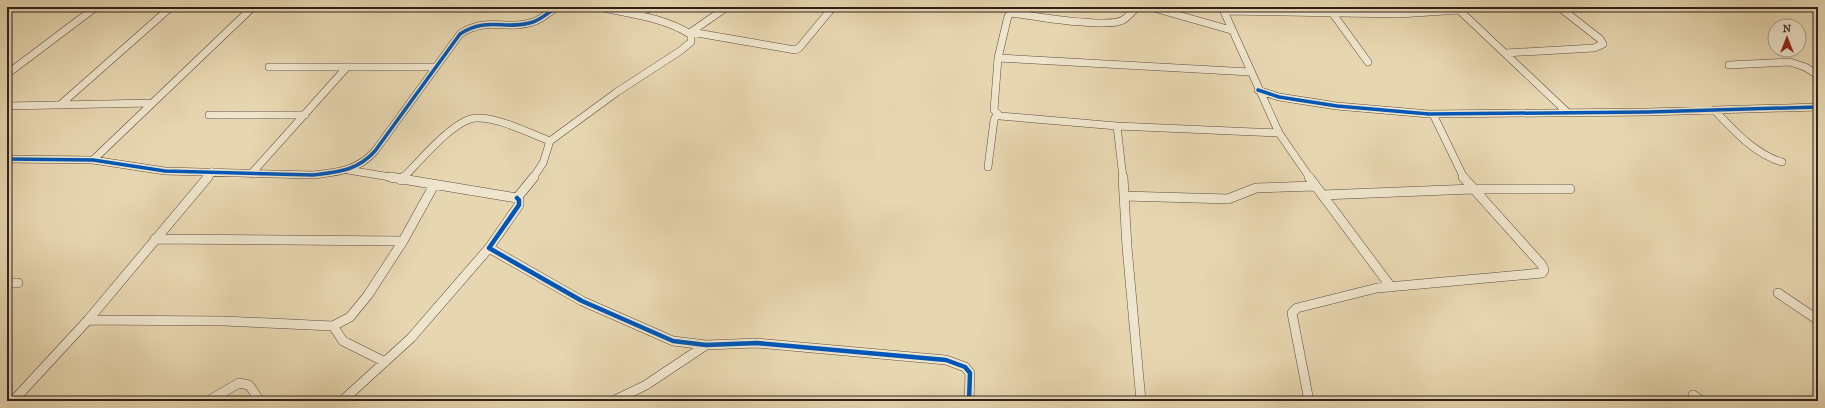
<svg xmlns="http://www.w3.org/2000/svg" width="1825" height="408" viewBox="0 0 1825 408" font-family="'IM FELL French Canon',serif">
	<style>
		.lines { fill: none; stroke-linecap: round; stroke-linejoin: round }
		.minor-far1-casing { stroke: #5d4e41; stroke-width: 8 }
		.minor-casing { stroke: #5d4e41; stroke-width: 10 }
		.tertiary-casing { stroke: #5d4e41; stroke-width: 2 }
		.minor-far1 { stroke: #efe5cc; stroke-width: 7 }
		.minor { stroke: #efe5cc; stroke-width: 9 }
		.tertiary { fill: #efe5cc; fill-rule: evenodd }
		.cycleway-far1-casing { stroke: #efe5cc; stroke-width: 5.5 }
		.cycleway-casing { stroke: #efe5cc; stroke-width: 7 }
		.cycleway-far1 { stroke: #0057b8; stroke-width: 3.5 }
		.cycleway { stroke: #0057b8; stroke-width: 4.5 }
	</style>
	<rect width="100%" height="100%" fill="#e7d7b1"/>
	<filter id="stains"><feTurbulence type="fractalNoise" baseFrequency=".005" numOctaves="4"/><feColorMatrix values="0 0 0 0 .2 0 0 0 0 .09 0 0 0 0 .02 0 0 0 .5 -.17"/></filter>
	<radialGradient id="worn" r=".72"><stop offset=".6" stop-color="#630" stop-opacity="0"/><stop offset="1" stop-color="#630" stop-opacity=".3"/></radialGradient>
	<g class="lines">
		<defs>
			<path id="minor-far1" d="M599 7C630 14 662 17 690 34
				M1020 7 1008 16 998 58 994 110 1000 116 1117 126 1279 133
				M1150 7 1231 30
				M1222 7 1279 133 1310 178
				M1457 8 1567 112
				M1224 11 1399 14 1460 10
				M631 12 648 9
				M1012 13C1033 16 1108 29 1123 20 1128 17 1133 11 1137 7
				M1333 14 1368 62
				M691 32 795 50 799 48 833 7
				M1505 53 1594 48 1603 44 1600 39 1559 7
				M998 58 1250 72
				M1729 65 1790 62 1805 67 1818 75
				M269 67H436
				M7 74 96 7
				M1258 90 1279 97 1337 106 1429 114 1648 112 1818 107
				M60 105 171 7
				M7 106 152 103
				M1714 110C1734 130 1754 154 1782 162
				M1433 114 1464 178
				M209 115H305
				M1117 126 1123 178
				M7 159 93 160 165 171 313 175C338 172 357 171 375 151L460 34C487 16 506 31 533 22 542 19 549 12 557 7
				M93 160 253 7
				M988 167 994 120 997 114
				M348 170 396 178
				M251 174 347 67
				M207 178 212 172
				M403 178C419 162 454 119 476 118 498 117 529 133 550 141
				M533 178 543 163 550 141 617 92 680 51 691 42V32L727 7"/>
			<path id="minor" d="M390 177 517 198
				M1123 177 1127 247 1141 401
				M1309 177 1391 287
				M401 180 404 177
				M1322 195 1473 189H1570
				M1124 196 1228 199 1256 188 1315 186
				M517 198 519 200V205L489 248 582 301 673 341 706 345 757 343 946 360 965 367 970 373 969 401
				M517 198 534 177
				M155 239 403 241
				M7 283H18
				M1778 293 1818 320
				M88 320 224 321 333 326 350 317 368 295 403 241 434 185
				M333 326 343 341 385 362
				M1693 395 1702 401
				M13 401 88 320 208 177
				M208 401 239 383 249 385 260 401
				M342 401 411 338 489 248
				M613 401 646 385 706 345
				M1309 401 1292 313 1297 308 1377 288 1542 273 1544 270 1542 265 1463 177"/>
			<path id="tertiary" d="M7 7H16L7 12Z"/>
		</defs>
		<!-- minor-far1 casing -->
		<use href="#minor-far1" class="minor-far1-casing"/>
		<!-- minor casing -->
		<use href="#minor" class="minor-casing"/>
		<!-- tertiary casing -->
		<use href="#tertiary" class="tertiary-casing"/>
		<!-- minor-far1 -->
		<use href="#minor-far1" class="minor-far1"/>
		<!-- minor -->
		<use href="#minor" class="minor"/>
		<!-- tertiary -->
		<use href="#tertiary" class="tertiary"/>
		<defs>
			<path id="cycleway-far1" d="M1258 90 1279 97 1337 106 1429 114 1648 112 1818 107
				M7 159 93 160 165 171 313 175C338 172 357 171 375 151L460 34C487 16 506 31 533 22 542 19 549 12 557 7"/>
			<path id="cycleway" d="M517 198 519 200V205L489 248 582 301 673 341 706 345 757 343 946 360 965 367 970 373 969 401"/>
		</defs>
		<!-- cycleway-far1 casing -->
		<use href="#cycleway-far1" class="cycleway-far1-casing"/>
		<!-- cycleway casing -->
		<use href="#cycleway" class="cycleway-casing"/>
		<!-- cycleway-far1 -->
		<use href="#cycleway-far1" class="cycleway-far1"/>
		<!-- cycleway -->
		<use href="#cycleway" class="cycleway"/>
	</g>
	<!-- margin -->
	<rect width="1825" height="408" fill="none" stroke="#e7d7b1" stroke-width="24"/>
	<rect x="8" y="8" width="1809" height="392" fill="none" stroke="#2f211c" stroke-width="2"/>
	<rect x="12" y="12" width="1801" height="384" fill="none" stroke="#2f211c"/>
	<!-- north arrow -->
	<g transform="translate(1787 38)"><circle r="19" fill="#efe5cc" stroke="#a29786"/>
	<path d="M0-3L7 15L0 10L-7 15Z" fill="#8f2418"/>
	<text y="-6" font-size="11" font-weight="bold" text-anchor="middle" fill="#2f211c">N</text>
	</g>
	<rect width="100%" height="100%" filter="url(#stains)"/>
	<rect width="100%" height="100%" fill="url(#worn)"/>
</svg>
